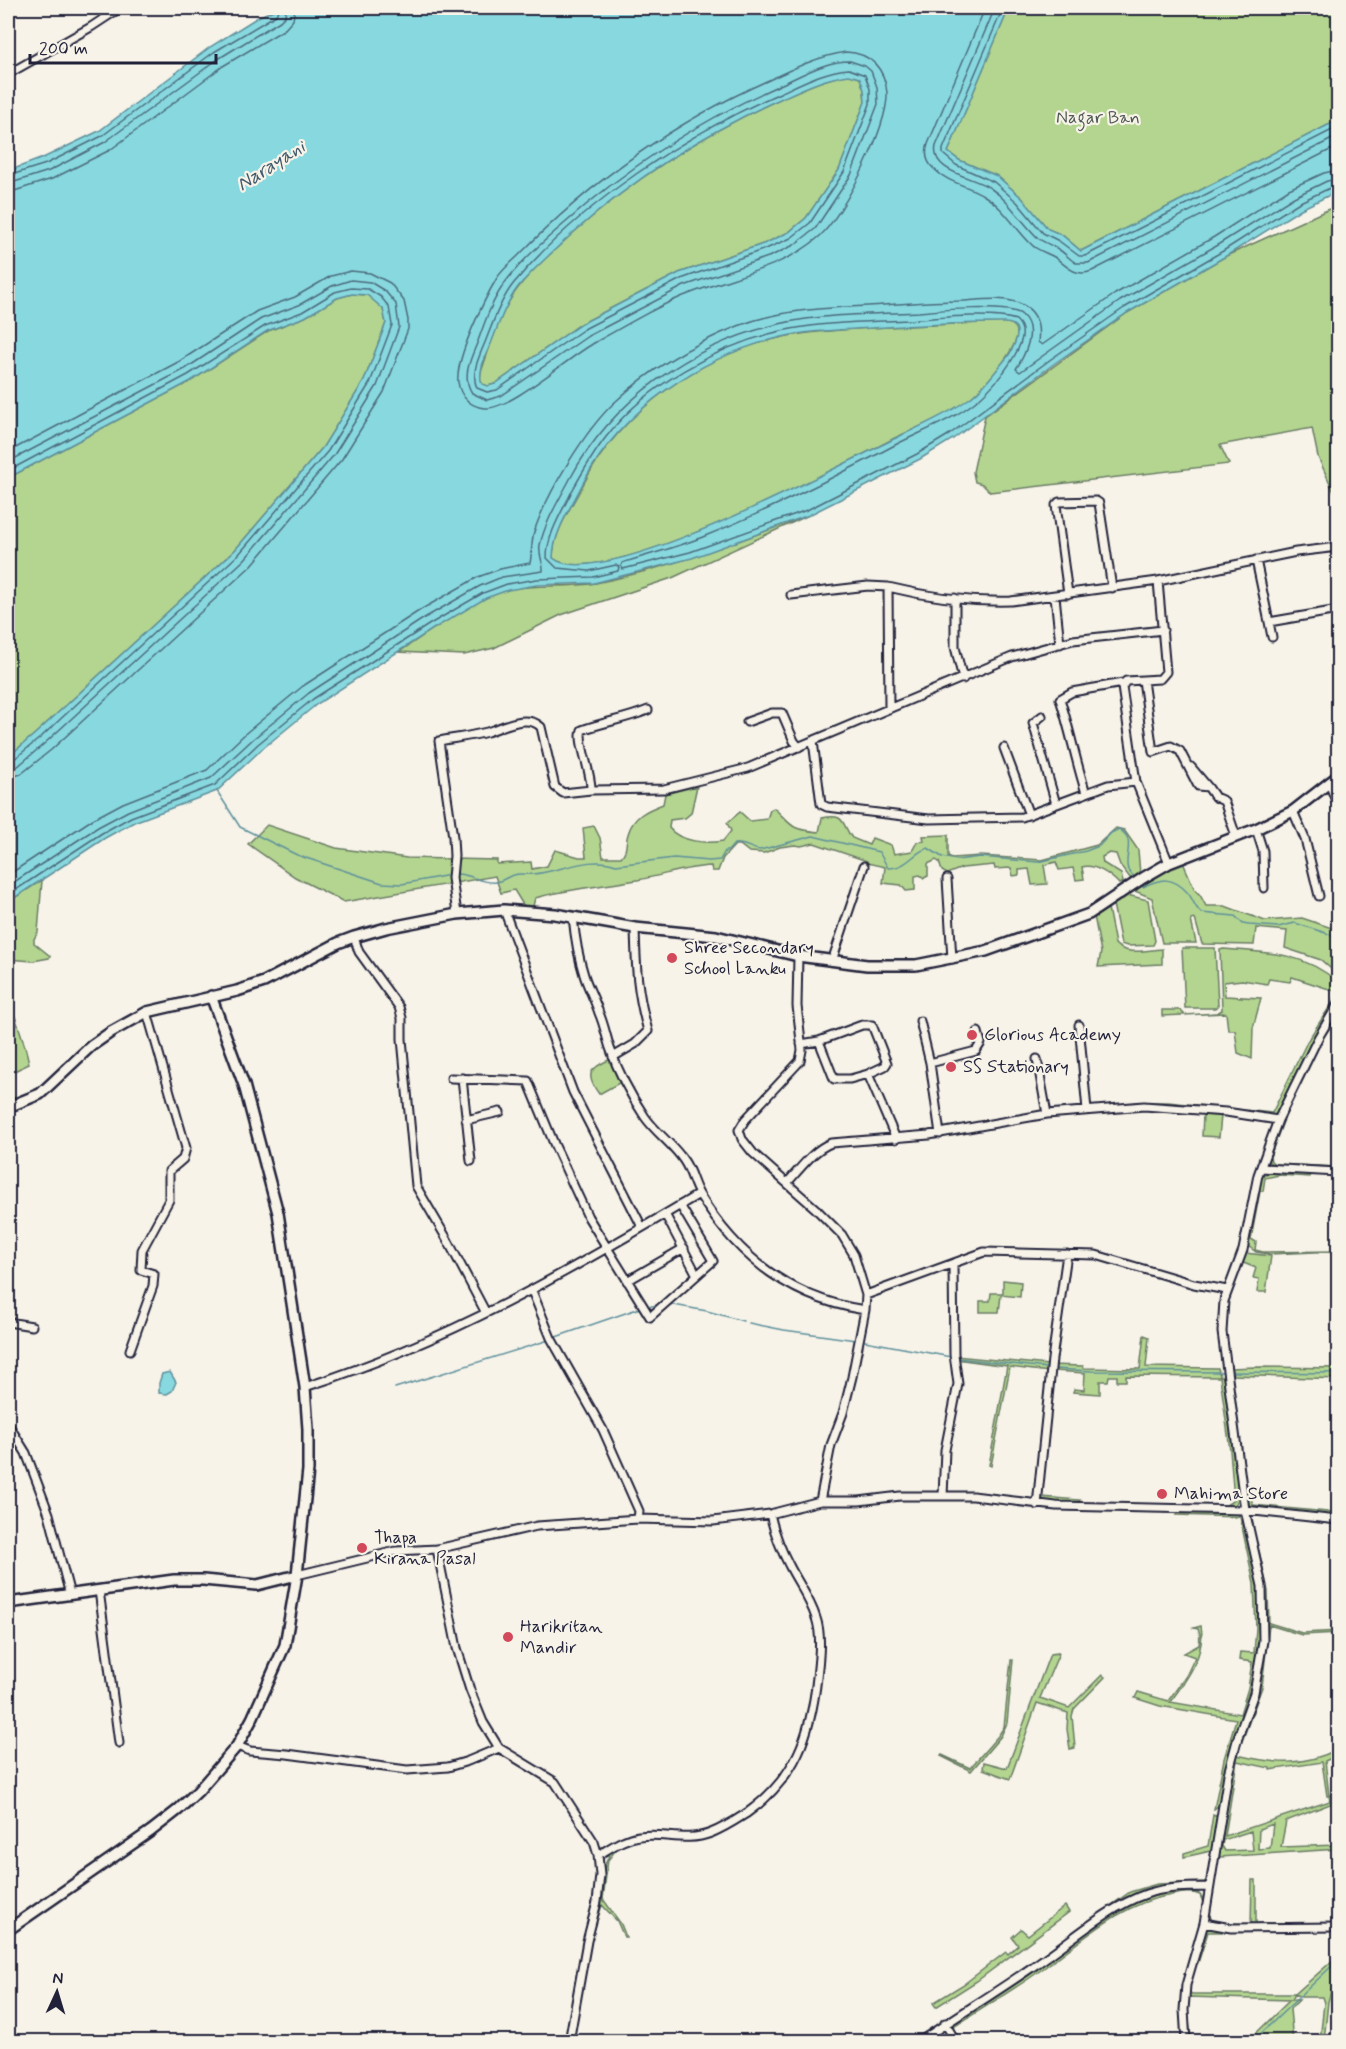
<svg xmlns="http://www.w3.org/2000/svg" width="1346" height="2049" viewBox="0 0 1346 2049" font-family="Mynerve,sans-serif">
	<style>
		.green { fill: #b3d58f; stroke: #6a7c65; stroke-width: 1.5; fill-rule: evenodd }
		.water { fill: #88d9df; stroke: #5f909d; stroke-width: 1.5; fill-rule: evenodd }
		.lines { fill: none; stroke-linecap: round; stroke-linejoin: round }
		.shore { stroke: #4b6b7d; stroke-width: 1.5 }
		.stream { stroke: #5f909d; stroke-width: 1.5 }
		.street-casing { stroke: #22223b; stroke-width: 11 }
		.secondary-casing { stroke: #22223b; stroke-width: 14 }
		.street { stroke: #f7f3e8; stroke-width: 7 }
		.secondary { stroke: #f7f3e8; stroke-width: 9 }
		.poi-dot { fill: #d1495b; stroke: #f7f3e8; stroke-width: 2 }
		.labels { text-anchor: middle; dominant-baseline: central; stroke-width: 4.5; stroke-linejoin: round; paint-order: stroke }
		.park-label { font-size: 18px; fill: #4e5854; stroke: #f7f3e8 }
		.poi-label { font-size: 18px; fill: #22223b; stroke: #f7f3e8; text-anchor: start }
		.water-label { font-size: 20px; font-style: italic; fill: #41596c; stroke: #f7f3e8 }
	</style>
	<rect width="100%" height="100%" fill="#f7f3e8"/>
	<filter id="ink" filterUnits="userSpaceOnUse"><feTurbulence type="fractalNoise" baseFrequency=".0167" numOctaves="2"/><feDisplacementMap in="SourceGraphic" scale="12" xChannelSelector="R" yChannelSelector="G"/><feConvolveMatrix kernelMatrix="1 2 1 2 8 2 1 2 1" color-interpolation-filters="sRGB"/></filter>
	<g filter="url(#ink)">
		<!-- green -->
		<path class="green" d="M1009 8H1338V120L1081 251 1062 235 1048 229 1022 198 997 176 959 160 948 152Z
			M849 74 860 78 864 90 865 102 839 170 806 218 789 232 766 243 679 273 581 324 495 384 488 386 482 384 480 379 481 372C491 344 500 311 518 288 533 268 554 250 573 233 636 177 707 132 784 97 805 88 826 78 849 74Z
			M1338 205V495L1334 492 1318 457 1312 428 1220 445 1229 464 990 492 982 484 975 482 973 472 985 416 1127 313 1226 256Z
			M352 294 367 295 377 302 383 309 386 323 364 381 323 447 235 550 36 733 8 757V478L191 381 268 331 305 317 337 298Z
			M987 323C995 323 1008 320 1014 326 1029 339 983 387 973 396 951 415 923 425 897 437 845 463 599 596 553 558 553 532 572 506 584 483 622 409 703 354 783 337 811 331 840 330 869 328 909 326 948 324 987 323Z
			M809 515 672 578 561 615 494 648 464 655 399 652C427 633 478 596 510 589 539 584 568 588 596 583 670 568 739 541 809 515Z
			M697 786 691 813 685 818 670 820 669 828C680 842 707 844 723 841L731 831 727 823 740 812 750 821 767 819 770 810 774 808C794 827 789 829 819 832L822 818C846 813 841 823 852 838L869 845 872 838 891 845 894 854 912 851 917 842 924 841 923 836 948 835V856L952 858 981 856 1042 860 1097 845 1116 828 1124 830 1138 850 1140 874 1131 879 1120 865 1116 854 1109 853 1102 857 1103 863 1121 874 1123 882 1119 884C1111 875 1094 863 1082 867L1084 879 1076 880 1073 868 1059 870 1056 862 1044 865 1047 884 1032 885 1029 869 1019 870V875L1013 876 1011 868 995 869 994 865 962 868 947 874 942 871 939 862 936 860 928 864V876L924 878 920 875 915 876V890L906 891 901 885 883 883 885 867 867 863V861L814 843 801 846 795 845 780 847 764 853 749 852 740 845H735L723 858 718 871H712L711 866C685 867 662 876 637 880 603 886 568 889 535 898L532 910 525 908 514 890 501 893 495 876 344 902 295 877 248 844 267 825 336 848 407 858 497 860V864L531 862 532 869 547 866 555 850 579 857H586L583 828 594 826 600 838 603 857H621C628 850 625 843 628 834 633 816 647 810 663 804L665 794Z
			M1182 860 1195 890 1200 895 1206 906H1225L1265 921 1302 918 1338 930V975L1321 960 1285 948 1287 931 1256 928 1254 945 1202 944 1195 919 1191 920 1196 943H1162L1152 898 1135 891V887Z
			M42 880 38 932 34 939V943L50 956 49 958 33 961 8 959V902Z
			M1127 895 1148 900 1155 941 1153 945 1127 946 1121 944 1113 904Z
			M1108 908 1115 944C1126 956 1148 950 1162 949V964L1098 967 1101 952 1094 916Z
			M1182 948H1215L1218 1005 1215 1008H1185Z
			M1223 949C1267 952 1303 952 1338 982V992L1292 977 1290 982 1269 979 1267 984 1242 980 1224 982 1225 996 1261 998 1253 1028 1252 1059 1238 1053 1235 1030H1228L1226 1013 1162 1016V1010H1180L1185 1015 1217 1013 1222 1010 1220 950Z
			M1338 994V999L1315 1037 1276 1116 1167 1104 1060 1110 1139 1102H1168L1272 1113 1308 1040Z
			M8 996C15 1019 25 1040 29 1064L8 1074Z
			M1338 1010C1338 1021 1328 1029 1323 1038 1302 1075 1284 1117 1270 1157L1271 1161 1275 1164 1338 1167V1170L1275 1166 1269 1162 1267 1158C1284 1112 1309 1050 1338 1010Z
			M611 1059 621 1082 599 1094C584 1074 590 1068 611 1059Z
			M1203 1115 1221 1116 1219 1137 1202 1136Z
			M1281 1172 1311 1175 1310 1177 1279 1175 1265 1178 1263 1191H1260L1251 1239 1256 1242 1255 1250 1263 1252 1338 1251 1270 1254 1256 1252 1248 1246 1259 1181 1266 1174Z
			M1245 1253 1271 1256 1266 1292H1257L1259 1279 1253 1278 1256 1268 1241 1262Z
			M1003 1280 1021 1282 1020 1297 1001 1295 999 1312H980V1301H990L991 1293H1003Z
			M1144 1335 1149 1337 1146 1367 1218 1368 1220 1376H1223L1239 1496 1236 1504 1230 1507H1223L1234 1500 1230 1450 1220 1377 1126 1376V1381H1117V1376H1109L1108 1381H1100V1394L1073 1392 1074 1389 1084 1390 1085 1373 1054 1371 1041 1497 1080 1500 1075 1504 1034 1502 1049 1372 1010 1367 991 1466 989 1465 1007 1366 956 1359V1356L1049 1365 1083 1366V1368L1140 1369Z
			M1255 1367 1338 1368V1379L1233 1375 1231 1368Z
			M1246 1485H1248L1253 1505 1338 1513V1517L1255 1508 1249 1505Z
			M1178 1512 1237 1514 1244 1518 1259 1583 1260 1630 1253 1686 1228 1758 1220 1804 1214 1809 1224 1759 1236 1719 1160 1706 1135 1698 1138 1692 1168 1701 1186 1676 1195 1657 1184 1653 1199 1645 1200 1634 1198 1629 1194 1628 1201 1626C1206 1654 1186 1681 1170 1702L1240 1714 1248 1688 1252 1662 1239 1660 1240 1652 1254 1653 1256 1628 1254 1584 1240 1517 1176 1515Z
			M1258 1550 1259 1551 1268 1591 1269 1623 1302 1633 1338 1631V1633L1302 1635 1269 1625 1262 1687 1237 1755C1275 1764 1303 1767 1338 1749V1755L1325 1761 1329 1795H1338V1801L1286 1821 1281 1847 1338 1845V1849L1220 1857 1218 1850 1230 1775 1264 1644 1266 1598ZM1237 1761 1270 1768V1770L1322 1762 1327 1796H1329L1330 1801 1225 1836ZM1273 1824 1270 1848 1258 1849 1259 1829ZM1251 1831 1253 1850 1225 1851 1222 1846 1223 1840Z
			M1059 1653 1040 1698 1069 1708 1102 1675 1105 1677 1074 1709 1072 1716 1075 1748 1070 1749 1067 1729 1068 1713 1037 1703 1010 1779 983 1769 984 1762 1007 1768 1050 1654Z
			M1011 1660H1013L1007 1723 1001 1736 971 1771 941 1756 942 1755 970 1768 998 1736 1004 1727Z
			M1213 1815 1218 1817 1207 1882C1188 1890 1163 1884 1142 1892 1110 1903 1072 1936 1044 1957L1040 1956 1130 1892 1157 1884 1204 1882 1207 1880 1211 1851 1184 1857V1853L1208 1846Z
			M618 1847 608 1860 603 1899 621 1924 626 1937H624L617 1921 602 1905 592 1937H590L601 1901 605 1865 612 1848Z
			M1252 1880H1256V1923L1338 1924V1926H1229L1212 1923 1208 1913 1210 1908 1211 1919 1215 1922 1251 1924Z
			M1176 1891 1198 1893 1204 1899V1905L1200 1895C1191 1891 1182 1893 1172 1895 1118 1903 1078 1945 1034 1975 1007 1994 979 2010 952 2028L954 2023 1033 1971 1122 1909 1148 1897Z
			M1065 1906 1069 1912 977 1981 936 2007 933 2003 964 1984 1006 1952 1008 1954 1018 1945 1012 1937 1021 1929 1028 1935Z
			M1210 1928 1338 1929V1931L1208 1932 1198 1963H1196L1188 1991 1192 1994H1295L1333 1960 1338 1936 1337 1956 1338 1955V1967L1328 2002 1324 2041H1320L1324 2003 1322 1997H1301L1295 1994 1292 2000H1299L1290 2009 1293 2042 1248 2041 1290 2000 1188 1997 1187 2011 1192 2042 1188 2041C1183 1998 1193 1972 1204 1931Z"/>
		<!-- water -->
		<path class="water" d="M278 8H1009L948 152 959 160 997 176 1022 198 1048 229 1062 235 1081 251 1338 120V191L1301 209 1226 256 1127 313 1055 363 953 439 920 459 809 515 692 558 594 583 537 585 508 590 486 598 433 629 317 704 262 749 217 791 134 822 105 838 8 902V757L36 733 235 550 323 447 364 381 386 323 383 309 367 295 352 294 337 298 305 317 267 331 191 381 8 478V171L43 158 99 131 210 47 258 17ZM849 75 860 78 864 90 865 102 839 170 806 218 789 232 766 243 679 273 581 324 495 384 488 386 482 384C477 371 487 353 492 341 499 323 506 303 518 287 534 268 555 250 573 233 635 178 704 133 780 99 802 89 824 78 849 75ZM1004 323C1007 323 1010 323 1013 325 1024 331 1010 355 1004 361 994 373 983 389 970 398 948 414 923 425 898 437 845 462 599 596 553 558 553 532 572 506 583 483 622 409 701 356 782 337 812 330 842 330 872 328 916 325 960 323 1004 323Z
			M170 1372 176 1382 172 1391 167 1394 159 1393V1383L162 1374Z"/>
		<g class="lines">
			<!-- shore -->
			<path class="shore" d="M985 8 928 144C925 153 926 162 934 169 948 183 967 185 983 195 1004 207 1015 229 1032 245 1038 251 1048 253 1056 258 1068 268 1076 277 1092 271L1338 146
				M995 8 936 146C930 172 974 177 990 188 1010 201 1021 222 1038 238 1044 243 1052 245 1058 249 1065 253 1070 260 1076 263H1088L1338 136
				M1003 8 943 149V154L956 165 994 182 1017 202 1043 233 1059 241 1079 256H1085L1338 127
				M846 52C871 53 885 69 887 93 889 125 844 214 820 236 785 268 734 276 691 293 661 304 624 326 596 342 571 355 509 411 485 408 471 407 460 397 458 382 455 359 485 298 497 278 503 269 511 263 518 256 590 182 674 122 769 80 794 68 819 56 846 52Z
				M850 61 865 66 871 71 877 87 878 104 851 175 815 229 794 245 771 256 684 286 588 336 501 396 487 400 472 393C461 376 471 358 478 341 485 321 493 298 507 280 523 259 545 240 565 223 630 165 703 119 782 84 804 74 826 61 850 61Z
				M849 69 865 75 870 89V104L844 172 810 223 791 238 768 248 681 279 584 329 497 390 487 392 477 388C470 373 480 355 486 340 493 322 501 299 514 283 581 203 685 135 780 93 802 83 824 71 849 69Z
				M8 176 46 164 102 136 214 52 276 15 279 8
				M8 184 49 171 105 142 218 59 280 21 285 16 286 8
				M8 193 52 179 110 150 223 66 285 29 293 20 295 8
				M8 452 180 361 257 311 295 297 331 276 351 271 370 273 390 283 404 301 408 320V329L384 392 342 459 252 565 51 750 21 774 8 778
				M8 462 185 369 261 319 299 305 332 286 351 280 370 282 385 291 396 304 399 327 377 386 334 455 244 560 45 743 17 767 8 769
				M8 471 188 375 265 326 302 312 335 292 351 288 368 289 381 297 389 307 392 325 370 383 328 451 239 554 40 738 13 760 8 761
				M8 875 93 819 123 803 207 770 247 732 303 686 422 609 478 577 500 569 530 563C532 554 531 543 534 532 547 493 585 430 615 402 650 369 693 344 738 326 779 310 824 308 868 306 899 304 931 301 963 301 981 300 1004 296 1021 304 1037 311 1040 327 1038 342L1042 345 1115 294 1214 237 1289 189 1324 173 1338 170
				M8 886 98 827 128 811 211 778 253 739 309 693 426 617 480 586 502 577 543 571C544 563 538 555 540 545 545 522 559 500 570 479 612 400 692 344 779 324 824 314 873 314 919 312 938 310 1010 304 1022 315 1038 329 1025 355 1016 369L1020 372 1120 301 1219 244 1294 197 1327 181 1338 179
				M8 895 102 833 131 817 215 785 258 744 313 699 430 624 483 593 507 584 537 579 593 577 618 571 619 567 616 565 589 571 557 568 547 558C547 534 562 512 572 491 582 473 593 454 606 437 645 386 718 345 781 331 822 322 866 322 908 320 935 318 992 312 1016 320 1025 328 1023 338 1018 349 1009 368 992 388 975 402 951 421 922 431 895 445 833 478 770 510 705 536 679 547 650 554 622 563L621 566 623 569 690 552 807 510 917 454 950 434 1051 359 1124 308 1223 251 1298 203 1330 188 1338 186"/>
			<!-- stream -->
			<path class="stream" d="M217 791 240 827 297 855 382 883 402 884 450 875
				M455 874C470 873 481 884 496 882 503 881 508 876 514 875 519 873 527 875 533 874 559 872 590 855 616 865L674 858 709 861 720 860 725 851H728L734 844C743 842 751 849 760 850L813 836 879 852 888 868C908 868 913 852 928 848L942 857 957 860 980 857 1038 862 1086 851 1099 846 1111 833 1119 829C1137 840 1123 856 1128 870 1129 871 1134 877 1135 878
				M1141 886 1143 887C1161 878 1172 876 1187 892 1193 898 1194 907 1201 913L1235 916 1243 924 1249 925 1278 927 1295 923 1338 937
				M668 1304 707 1311 743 1321
				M646 1307 658 1305
				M749 1323 784 1330 856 1340
				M553 1338 640 1308
				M865 1341 951 1357
				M957 1358 1047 1368
				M1055 1369 1092 1371 1222 1372
				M1231 1372 1338 1373
				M395 1388 549 1340
				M1252 2042 1338 1960"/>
			<defs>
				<path id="street" d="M8 74 91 27 120 8
					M1256 560 1269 622 1338 610
					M1158 581 1166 672 1160 679 1143 680 1153 752 1171 746 1180 751 1198 786 1208 787 1215 797 1224 801 1236 836
					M1068 594 1056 505 1059 502 1096 501 1099 503 1112 588
					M791 595 868 586 888 587
					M1055 596 1060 644
					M955 598V647L963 679
					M1269 622 1272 637
					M889 709 888 587C928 597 970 602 1011 601L1158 581 1296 552 1338 547
					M1042 716 1033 723 1056 804
					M747 722 772 713H782L794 741 799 747
					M813 741 821 804 827 807 929 819 1022 817 1108 785 1136 782 1169 863
					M1004 748 1029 815
					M1191 767 1208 787
					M1136 782 1122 687 1126 681 1143 680
					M1329 783 1338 806
					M591 790C592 773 577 741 582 730 604 722 626 719 648 710
					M1086 793C1076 762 1070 730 1060 699L1072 692 1123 683
					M1293 811 1305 839 1319 896
					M1256 829 1263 851 1264 888
					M947 879 952 959
					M504 910 573 1092 642 1227
					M457 914 452 878 454 856 453 837 439 741C455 738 472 736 487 732 503 727 527 713 541 727L555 787 563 793 591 790 664 789 748 768 1012 657 1073 640 1163 630
					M573 917C575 937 578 956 584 975 588 988 595 1000 599 1013 604 1024 606 1036 610 1048 618 1072 631 1096 645 1117 656 1133 674 1145 684 1161 691 1171 693 1184 699 1194 738 1258 792 1299 865 1310
					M354 937 359 952 399 1007 402 1018V1039L416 1186 447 1239 486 1313
					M798 956 797 1006 802 1050 800 1061 745 1120 739 1130 742 1139 753 1153 816 1209 842 1235 854 1255 866 1295 865 1310 852 1377 843 1413 831 1445 820 1501
					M832 961 864 866
					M920 1021 930 1063
					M1079 1025 1087 1110
					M819 1041 862 1025H872L887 1063 885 1066 868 1074
					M801 1044 819 1041 834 1079H850L868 1074 896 1139
					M613 1057 635 1044 648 1031C637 992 636 968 635 928
					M1037 1059 1047 1114
					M451 1078 528 1081 555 1146 588 1217 650 1317 713 1261 680 1205
					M462 1078 471 1161
					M466 1120 500 1112
					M940 1134 930 1063 976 1051 981 1043 978 1032
					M1261 1168 1338 1172
					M787 1183C800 1169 813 1150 831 1143L929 1135 1047 1114 1144 1106 1226 1112 1278 1120
					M665 1214 697 1275
					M627 1281 684 1248
					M532 1291 551 1338 603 1430 639 1511 638 1519
					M866 1295 984 1252 1096 1255 1194 1284 1227 1290
					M8 1322 32 1326
					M130 1350 153 1286 154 1274 141 1270 142 1250 169 1200V1171L183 1159 186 1148 147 1012
					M305 1387C447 1342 572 1270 699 1194
					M8 1424 26 1453 49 1514 70 1595
					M943 1496 945 1450 958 1384 954 1354 953 1264
					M1037 1505 1052 1359 1067 1254
					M437 1549 457 1648 470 1690 483 1722 499 1748 555 1782 594 1842 598 1855 600 1875 597 1902 587 1941 569 2042
					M297 1575 396 1551 437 1549 537 1526 638 1519 713 1521 770 1514 820 1501H859L900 1496H973L1056 1506 1245 1510 1338 1520
					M99 1590 119 1743
					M237 1746 250 1751 287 1754 407 1770 448 1767 468 1761 499 1748
					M598 1855C612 1847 624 1838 639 1836 665 1832 685 1843 711 1833 724 1828 736 1820 747 1813 796 1778 811 1734 817 1677 819 1659 822 1635 816 1618 810 1599 798 1583 789 1565 781 1550 774 1531 770 1514
					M1204 1923 1231 1928 1338 1927
					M945 2023 956 2042
					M919 2042C958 2015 999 1991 1038 1963 1071 1941 1108 1907 1146 1894 1165 1887 1189 1887 1209 1887
					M1186 2042 1184 2010 1186 1985 1204 1923 1228 1774 1238 1737 1254 1693 1263 1641 1262 1586 1245 1510 1222 1332 1224 1301 1243 1250 1258 1175 1278 1120 1318 1038 1338 1004"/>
				<path id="secondary" d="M8 1107 40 1094 91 1046 111 1032 147 1012 237 991 264 982 338 943 354 937 386 928 457 914 504 910 555 914 635 928 716 936 798 956 867 965H916L986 951 1089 914 1143 878 1169 863 1256 829 1293 811 1338 776
					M8 1603 174 1580H203L257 1585 297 1575
					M8 1930 151 1831 178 1810 198 1791 237 1746 252 1719 285 1645 297 1575 308 1470V1429L305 1387 278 1213 244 1085 211 996"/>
			</defs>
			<!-- street casing -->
			<use href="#street" class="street-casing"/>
			<!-- secondary casing -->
			<use href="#secondary" class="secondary-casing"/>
			<!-- street -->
			<use href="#street" class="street"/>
			<!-- secondary -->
			<use href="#secondary" class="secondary"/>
		</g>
	</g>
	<!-- markers -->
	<g class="poi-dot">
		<circle cx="672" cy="958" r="6"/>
		<circle cx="972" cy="1035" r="6"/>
		<circle cx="951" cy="1067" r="6"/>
		<circle cx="1162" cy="1494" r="6"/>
		<circle cx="362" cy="1548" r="6"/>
		<circle cx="508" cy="1637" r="6"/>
	</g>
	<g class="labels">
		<!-- park labels -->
		<g class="park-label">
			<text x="1098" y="118">Nagar Ban</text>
		</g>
		<!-- poi labels -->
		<g class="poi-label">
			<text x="684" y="948">Shree Secondary<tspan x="684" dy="21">School Lanku</tspan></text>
			<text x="984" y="1035">Glorious Academy</text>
			<text x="963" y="1067">SS Stationary</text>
			<text x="1174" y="1494">Mahima Store</text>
			<text x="374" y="1538">Thapa<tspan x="374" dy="21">Kirana Pasal</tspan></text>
			<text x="520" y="1627">Harikritan<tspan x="520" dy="21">Mandir</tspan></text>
		</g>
		<!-- water labels -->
		<g class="water-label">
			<text transform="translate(271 166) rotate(-33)">Narayani</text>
		</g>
	</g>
	<!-- margin -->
	<rect width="1346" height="2049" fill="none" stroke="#f7f3e8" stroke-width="30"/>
	<rect x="15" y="15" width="1316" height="2019" fill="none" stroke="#22223b" stroke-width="2" filter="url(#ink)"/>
	<!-- north arrow -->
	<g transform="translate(57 1992) rotate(4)" stroke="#f7f3e8" stroke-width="4.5" paint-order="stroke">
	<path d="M0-4.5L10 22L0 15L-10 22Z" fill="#22223b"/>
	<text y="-9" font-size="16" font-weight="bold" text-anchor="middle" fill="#22223b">N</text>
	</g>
	<!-- scale -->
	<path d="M30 54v9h186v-9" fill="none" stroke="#22223b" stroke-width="3"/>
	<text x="39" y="54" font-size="18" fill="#22223b" stroke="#f7f3e8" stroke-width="4.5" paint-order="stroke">200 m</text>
</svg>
